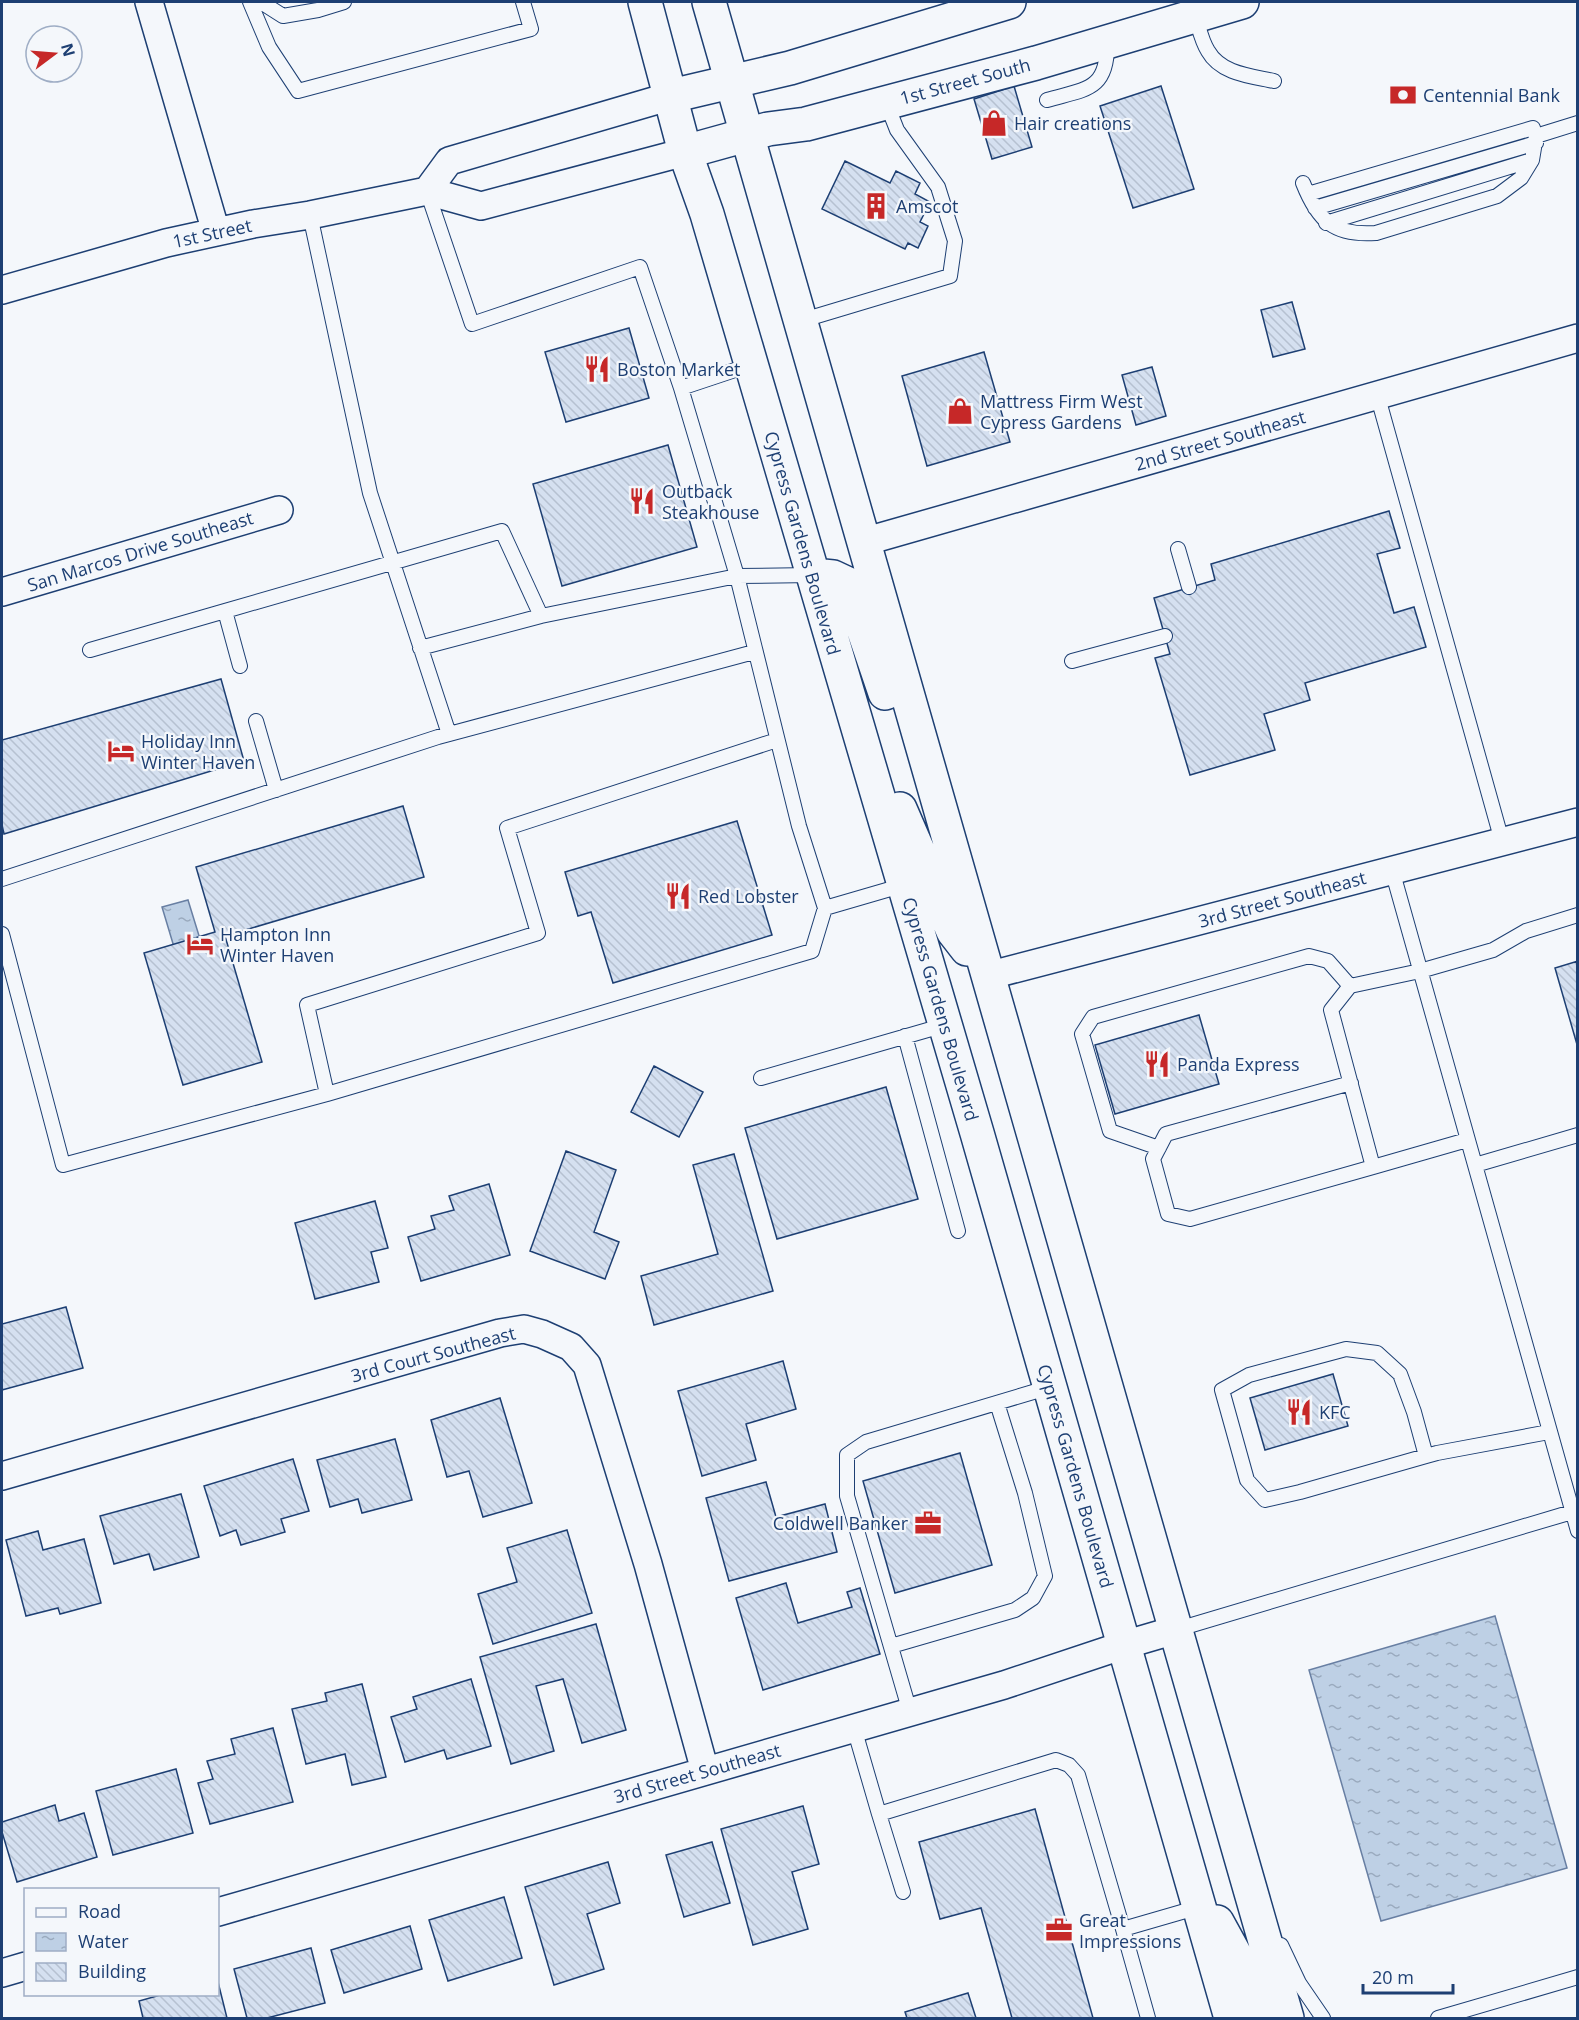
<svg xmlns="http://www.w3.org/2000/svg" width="1579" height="2020" viewBox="0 0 1579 2020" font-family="'Open Sans',sans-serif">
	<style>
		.water { fill: url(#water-ripples); stroke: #687fa3; stroke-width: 1.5 }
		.building { fill: url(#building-back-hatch); stroke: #1d3f73; stroke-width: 1.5 }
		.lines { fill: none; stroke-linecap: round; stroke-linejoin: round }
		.service-casing { stroke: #1d3f73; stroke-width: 16 }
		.minor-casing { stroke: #1d3f73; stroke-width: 30 }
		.secondary-casing { stroke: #1d3f73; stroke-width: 36 }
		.primary-casing { stroke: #1d3f73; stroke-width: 36 }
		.service { stroke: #f4f7fb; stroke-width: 14 }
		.minor { stroke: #f4f7fb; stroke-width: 27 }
		.secondary { stroke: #f4f7fb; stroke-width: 33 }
		.primary { stroke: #f4f7fb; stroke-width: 33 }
		.labels { text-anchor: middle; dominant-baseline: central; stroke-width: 4.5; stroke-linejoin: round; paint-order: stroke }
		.street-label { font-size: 18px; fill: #1d3f73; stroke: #f4f7fb }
		.poi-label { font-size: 18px; fill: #1d3f73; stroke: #f4f7fb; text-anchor: start }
	</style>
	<defs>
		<pattern id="water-ripples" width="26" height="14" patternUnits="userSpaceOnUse" patternTransform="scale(1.5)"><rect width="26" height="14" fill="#bed0e5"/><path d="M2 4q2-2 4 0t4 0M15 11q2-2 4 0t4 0" fill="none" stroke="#9aaabe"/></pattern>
		<pattern id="building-back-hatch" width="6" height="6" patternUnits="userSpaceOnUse" patternTransform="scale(1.5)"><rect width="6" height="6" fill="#d5e0f0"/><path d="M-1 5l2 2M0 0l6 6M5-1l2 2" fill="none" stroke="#b6c1d1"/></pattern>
	</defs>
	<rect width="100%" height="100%" fill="#f4f7fb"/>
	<!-- water -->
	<path class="water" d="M188 900 200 939 174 947 162 907Z
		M1495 1616 1567 1868 1381 1921 1309 1670Z"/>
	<!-- building -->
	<path class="building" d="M1014 86 1032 147 992 159 974 99Z
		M1161 86 1194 189 1133 208 1100 106Z
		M845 161 890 183 896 171 920 183 915 194 930 202 920 222 928 226 918 248 908 243 905 249 822 209Z
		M1292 302 1305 349 1273 357 1261 310Z
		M629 328 649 398 566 422 545 352Z
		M984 352 1010 442 927 466 902 376Z
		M1152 367 1166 416 1136 425 1122 375Z
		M668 445 697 547 562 586 533 484Z
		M1389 511 1400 548 1377 554 1394 613 1414 607 1426 647 1305 683 1310 700 1264 714 1275 750 1190 775 1155 658 1170 654 1154 598 1215 580 1211 564Z
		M221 679 244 761 4 834 2 825V740Z
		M403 806 424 877 225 936 262 1062 183 1085 144 953 215 932 196 867Z
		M737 821 772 935 613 983 591 912 578 916 565 872Z
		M1578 961V1048L1555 968Z
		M1199 1015 1219 1084 1115 1114 1095 1045Z
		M654 1066 703 1092 679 1137 631 1112Z
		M886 1087 918 1199 777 1239 745 1128Z
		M566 1151 616 1170 594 1232 619 1242 605 1279 530 1251Z
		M734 1154 773 1291 654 1325 641 1276 718 1254 693 1165Z
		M489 1184 510 1255 421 1281 408 1237 435 1229 431 1216 454 1210 449 1196Z
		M375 1201 388 1248 371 1252 379 1282 315 1299 295 1223Z
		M66 1307 83 1368 2 1390V1324Z
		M783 1361 796 1409 746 1424 756 1460 702 1476 678 1391Z
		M1333 1374 1348 1426 1265 1450 1250 1398Z
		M500 1398 532 1503 483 1517 469 1471 447 1477 431 1420Z
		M395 1439 412 1500 362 1513 358 1499 330 1507 317 1460Z
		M960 1453 992 1565 895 1593 863 1481Z
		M293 1459 309 1511 281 1519 285 1532 241 1545 236 1530 220 1536 204 1486Z
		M766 1482 776 1517 825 1504 837 1552 729 1581 706 1498Z
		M181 1494 199 1557 154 1570 149 1554 114 1564 100 1516Z
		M567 1530 592 1613 493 1644 478 1594 517 1582 507 1548Z
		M38 1531 43 1550 84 1539 101 1603 60 1614 58 1608 26 1616 6 1540Z
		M786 1583 798 1623 852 1607 847 1592 860 1588 880 1654 763 1690 736 1598Z
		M596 1624 626 1730 582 1743 563 1679 536 1686 554 1751 511 1764 480 1657Z
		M471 1679 491 1746 447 1759 444 1750 405 1762 391 1717 417 1709 413 1697Z
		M362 1684 386 1777 352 1785 345 1754 306 1764 292 1709 327 1701 325 1693Z
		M273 1728 293 1802 210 1824 198 1783 213 1779 207 1761 235 1754 231 1739Z
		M176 1769 193 1833 113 1855 96 1791Z
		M55 1805 59 1821 84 1813 97 1857 17 1882 2 1832V1822Z
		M803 1806 819 1864 792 1872 808 1929 753 1945 721 1829Z
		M1035 1809 1093 2018H1012L981 1908 940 1919 919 1842Z
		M712 1842 730 1903 684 1917 666 1855Z
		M608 1862 620 1903 587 1914 604 1969 554 1985 525 1887Z
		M504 1897 522 1958 448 1981 429 1920Z
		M410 1926 422 1969 344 1993 331 1950Z
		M311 1948 325 2003 267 2018H247L234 1969Z
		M218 1982 227 2018H143L139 2001 164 1994H218Z
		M968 1993 976 2018H907L905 2012Z"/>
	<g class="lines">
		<defs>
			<path id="service" d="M250 2 269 47 298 91 531 29 523 2
				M261 2 283 16 318 10 344 2
				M1195 15C1199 27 1201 40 1208 51 1221 74 1251 76 1274 81
				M1047 100C1085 89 1108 91 1107 43
				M1303 183C1318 221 1334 236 1376 233L1497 196 1521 178 1532 160 1536 136 1578 123
				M1308 194 1533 128
				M1315 208 1536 143
				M310 215 370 493 449 734
				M1326 223 1532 160
				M800 321 950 276 955 241 938 187 897 130 886 102
				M681 388 750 365
				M1377 394 1502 841
				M1178 549 1189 587
				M813 575 737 576 799 826 825 908 904 885
				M420 648 541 616
				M90 650 225 611
				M1072 661 1165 636
				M240 666 225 611 502 531 541 616 737 576 681 388 640 267 472 324 427 191
				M256 721 276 790
				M777 740 507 828 538 933 307 1005 327 1094 812 951 825 908
				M1392 870 1578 1531
				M2 879 438 737 754 652
				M2 934 63 1165 327 1094
				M905 1036 958 1231
				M761 1078 945 1025
				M1351 1083 1166 1134 1153 1159 1168 1214 1190 1219 1373 1167
				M1467 1140 1373 1167 1331 1010 1350 986 1420 971 1493 950 1526 931 1578 915
				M1159 1148 1110 1131 1082 1034 1093 1017 1309 956 1328 961 1350 986
				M1475 1165 1578 1135
				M1426 1456 1414 1412 1400 1374 1377 1353 1346 1349 1249 1375 1222 1390 1247 1480 1265 1500 1300 1492 1426 1456 1437 1453 1549 1432
				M1175 1630 1572 1512 1576 1506
				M891 1646 1015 1610 1033 1598 1045 1576 1025 1493 997 1403
				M910 1712 847 1496V1455L866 1442 1050 1387
				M854 1728 879 1814 1056 1760 1069 1765 1078 1775 1123 1929
				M879 1814 903 1892
				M1281 1945 1299 1983 1323 2018
				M1148 2018 1123 1929 1199 1907
				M1438 2018 1578 1977"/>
			<path id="minor" d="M149 2 216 232
				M427 191 449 161 671 96
				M2 290 166 243 253 224 310 215 427 191 481 206 685 152
				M863 542 1578 338
				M2 592 279 510
				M987 976 1578 822
				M2 1476 500 1333 524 1329 542 1334 571 1347 587 1365 648 1564 705 1771
				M218 1912 1004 1685 1124 1645 1175 1630
				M2 1973 26 1966"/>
			<path id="secondary" d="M671 96 790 68 1009 2
				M685 152 768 129 806 124 1036 63 1242 2"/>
			<path id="primary" d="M645 2 685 152 707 214 977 1133 1231 2018
				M709 2 1287 2018
				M813 575 833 577 848 584 885 693
				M900 809 953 931 967 949
				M1217 1922 1245 1973 1261 2013 1269 2018"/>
		</defs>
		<!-- service casing -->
		<use href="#service" class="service-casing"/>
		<!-- minor casing -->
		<use href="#minor" class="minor-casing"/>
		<!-- secondary casing -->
		<use href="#secondary" class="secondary-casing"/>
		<!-- primary casing -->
		<use href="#primary" class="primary-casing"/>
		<!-- service -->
		<use href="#service" class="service"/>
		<!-- minor -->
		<use href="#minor" class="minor"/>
		<!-- secondary -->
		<use href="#secondary" class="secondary"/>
		<!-- primary -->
		<use href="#primary" class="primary"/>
	</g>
	<!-- icons -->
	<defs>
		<symbol id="bank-bare" viewBox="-9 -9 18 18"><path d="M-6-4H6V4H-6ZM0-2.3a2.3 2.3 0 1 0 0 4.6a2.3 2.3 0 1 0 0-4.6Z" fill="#c62828" stroke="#f4f7fb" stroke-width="2.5" paint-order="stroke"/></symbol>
		<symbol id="shop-bare" viewBox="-9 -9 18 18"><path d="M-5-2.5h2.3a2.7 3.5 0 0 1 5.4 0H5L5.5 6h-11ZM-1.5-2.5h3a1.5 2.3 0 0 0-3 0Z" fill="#c62828" stroke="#f4f7fb" stroke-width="2.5" paint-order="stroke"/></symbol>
		<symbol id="building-bare" viewBox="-9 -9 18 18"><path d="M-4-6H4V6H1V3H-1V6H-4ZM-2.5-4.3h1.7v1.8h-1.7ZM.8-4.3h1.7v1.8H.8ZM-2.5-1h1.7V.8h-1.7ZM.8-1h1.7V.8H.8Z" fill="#c62828" stroke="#f4f7fb" stroke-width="2.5" paint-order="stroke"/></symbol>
		<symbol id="restaurant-bare" viewBox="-9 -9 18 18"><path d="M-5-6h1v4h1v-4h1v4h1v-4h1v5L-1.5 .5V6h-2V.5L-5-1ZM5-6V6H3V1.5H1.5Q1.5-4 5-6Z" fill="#c62828" stroke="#f4f7fb" stroke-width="2.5" paint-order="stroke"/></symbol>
		<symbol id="hotel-bare" viewBox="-9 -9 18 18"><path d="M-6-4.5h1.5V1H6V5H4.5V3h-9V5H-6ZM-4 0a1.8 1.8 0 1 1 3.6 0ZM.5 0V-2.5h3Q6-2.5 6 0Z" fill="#c62828" stroke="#f4f7fb" stroke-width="2.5" paint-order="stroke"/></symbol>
		<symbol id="office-bare" viewBox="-9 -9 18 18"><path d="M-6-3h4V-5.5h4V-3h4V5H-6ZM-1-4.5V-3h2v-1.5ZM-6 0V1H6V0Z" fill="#c62828" stroke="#f4f7fb" stroke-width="2.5" paint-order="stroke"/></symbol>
	</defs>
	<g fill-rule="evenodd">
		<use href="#bank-bare" x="1384" y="76" width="38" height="38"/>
		<use href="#shop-bare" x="975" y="104" width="38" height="38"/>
		<use href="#building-bare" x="857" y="187" width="38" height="38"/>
		<use href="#restaurant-bare" x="578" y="350" width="38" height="38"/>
		<use href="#shop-bare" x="941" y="392" width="38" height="38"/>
		<use href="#restaurant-bare" x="623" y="482" width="38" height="38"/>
		<use href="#hotel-bare" x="102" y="732" width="38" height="38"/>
		<use href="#restaurant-bare" x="659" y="877" width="38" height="38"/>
		<use href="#hotel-bare" x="181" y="925" width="38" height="38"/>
		<use href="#restaurant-bare" x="1138" y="1045" width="38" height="38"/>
		<use href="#restaurant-bare" x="1280" y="1393" width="38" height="38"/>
		<use href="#office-bare" x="909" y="1504" width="38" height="38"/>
		<use href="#office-bare" x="1040" y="1911" width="38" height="38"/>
	</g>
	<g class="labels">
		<!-- street labels -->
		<g class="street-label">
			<text transform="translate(965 81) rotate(-15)">1st Street South</text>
			<text transform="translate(212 233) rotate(-12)">1st Street</text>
			<text transform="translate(1220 440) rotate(-16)">2nd Street Southeast</text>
			<text transform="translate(803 543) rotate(74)">Cypress Gardens Boulevard</text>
			<text transform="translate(140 551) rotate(-17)">San Marcos Drive Southeast</text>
			<text transform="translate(1282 899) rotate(-15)">3rd Street Southeast</text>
			<text transform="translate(941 1009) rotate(74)">Cypress Gardens Boulevard</text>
			<text transform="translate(433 1354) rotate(-15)">3rd Court Southeast</text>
			<text transform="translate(1076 1476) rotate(74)">Cypress Gardens Boulevard</text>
			<text transform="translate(697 1773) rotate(-16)">3rd Street Southeast</text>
		</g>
		<!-- poi labels -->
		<g class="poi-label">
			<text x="1423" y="95">Centennial Bank</text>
			<text x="1014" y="123">Hair creations</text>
			<text x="896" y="206">Amscot</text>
			<text x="617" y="369">Boston Market</text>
			<text x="980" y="401">Mattress Firm West<tspan x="980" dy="21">Cypress Gardens</tspan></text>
			<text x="662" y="491">Outback<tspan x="662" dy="21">Steakhouse</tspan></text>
			<text x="141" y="741">Holiday Inn<tspan x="141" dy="21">Winter Haven</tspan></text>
			<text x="698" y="896">Red Lobster</text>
			<text x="220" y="934">Hampton Inn<tspan x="220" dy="21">Winter Haven</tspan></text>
			<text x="1177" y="1064">Panda Express</text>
			<text x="1319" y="1412">KFC</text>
			<text x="908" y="1523" text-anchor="end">Coldwell Banker</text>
			<text x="1079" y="1920">Great<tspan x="1079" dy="21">Impressions</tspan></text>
		</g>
	</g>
	<!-- border -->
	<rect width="1579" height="2020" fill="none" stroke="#1d3f73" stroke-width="6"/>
	<!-- legend -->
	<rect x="24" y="1888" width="195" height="108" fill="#f4f7fb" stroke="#9eadc5" stroke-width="1.5"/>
	<rect x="36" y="1908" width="30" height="9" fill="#f4f7fb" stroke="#9eadc5" stroke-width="1.5"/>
	<text x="78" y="1918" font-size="18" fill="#1d3f73">Road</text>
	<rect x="36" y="1933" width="30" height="18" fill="url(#water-ripples)" stroke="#9eadc5" stroke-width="1.5"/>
	<text x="78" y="1948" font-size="18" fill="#1d3f73">Water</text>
	<rect x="36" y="1963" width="30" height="18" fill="url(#building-back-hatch)" stroke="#9eadc5" stroke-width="1.5"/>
	<text x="78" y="1978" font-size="18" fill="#1d3f73">Building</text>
	<!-- north arrow -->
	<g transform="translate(54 54) rotate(74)"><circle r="28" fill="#f4f7fb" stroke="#9eadc5" stroke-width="1.5"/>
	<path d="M0-4.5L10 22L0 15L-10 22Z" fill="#c62828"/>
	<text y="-9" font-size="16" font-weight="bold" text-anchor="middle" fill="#1d3f73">N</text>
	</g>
	<!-- scale -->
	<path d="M1363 1984v9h90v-9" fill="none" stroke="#1d3f73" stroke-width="3"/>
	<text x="1372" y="1984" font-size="18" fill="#1d3f73" stroke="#f4f7fb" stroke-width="4.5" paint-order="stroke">20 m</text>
</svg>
